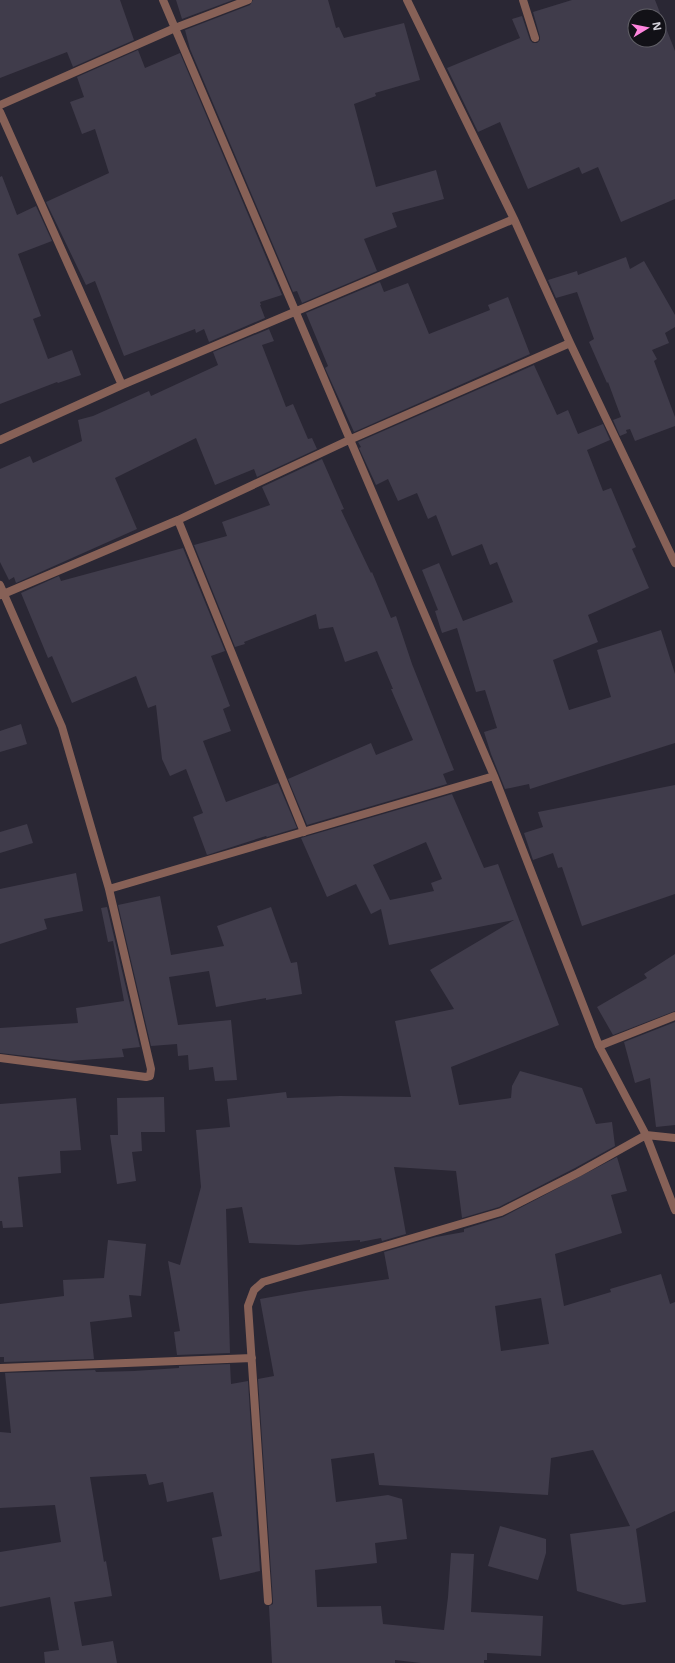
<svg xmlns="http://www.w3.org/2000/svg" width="675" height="1663" viewBox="0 0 675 1663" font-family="'Noto Sans',sans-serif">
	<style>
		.building { fill: #403c4b; fill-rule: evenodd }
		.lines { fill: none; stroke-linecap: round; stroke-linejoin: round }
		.minor { stroke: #876157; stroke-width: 8 }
	</style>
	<rect width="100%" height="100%" fill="#2a2734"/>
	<!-- building -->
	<path class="building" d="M0 0H120L134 40 73 67 67 52 0 78Z
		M176 0H233L182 19Z
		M253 0H328L336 28 339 27 344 38 404 23 420 80 375 93 376 96 354 104 376 187 436 170 444 199 392 213 397 227 364 239 377 271 302 303 297 291 293 292 190 49 185 30 250 5Z
		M572 0H655L675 51V199L621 222 598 167 582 174 579 167 528 189 500 122 478 132 447 68 520 38 512 19 522 16 530 40 533 43H537L540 40V37L533 12ZM635 16H659V40H635Z
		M138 50 145 68 180 53 282 295 260 302 261 305H260L265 318 209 342 204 329 196 333 195 329 124 356 95 281 86 285 46 202 109 173 95 129 82 134 70 102 84 97 77 77Z
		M2 176 17 215 36 206 52 241 18 254 41 316 33 319 48 359 72 350 81 375 58 383 57 382 0 404V177Z
		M626 257 630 269 644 261 675 315V327L665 333 669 343 652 350 657 359 654 361 675 417V426L635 441 630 429 626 430 627 433 620 436 613 420 621 417 608 382 607 383 589 342 594 339 577 292 556 298 548 280 577 271 578 275Z
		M380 282 384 292 408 283 429 334 490 310 488 305 508 297 530 354 354 432 325 368 328 366 306 313Z
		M269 329 274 341 262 345 286 407 293 404 308 439 312 438 317 449 257 477 254 469 215 485 196 438 115 478 137 529 16 583 14 577 9 580 0 562V469L30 456 33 463 82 441 78 420 93 416 149 391 151 396 218 365 213 352Z
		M534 365 557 415 568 410 578 434 603 424 610 440 587 450 603 491 611 488 636 547 632 549 649 588 588 615 598 642 553 660 569 710 611 697 597 650 661 630 675 674V743L530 789 529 784 505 789 491 754 484 732 497 728 485 690 476 692 457 628 442 633 435 611 438 610 422 570 439 563 463 621 513 602 497 562 490 565 482 544 452 556 436 515 428 519 417 493 398 501 388 479 376 485 359 448 361 447 358 442Z
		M322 459 344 509 341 510 371 573 372 572 391 618 396 616 412 664 454 770 443 774 447 784 307 825 288 779 371 743 376 755 413 740 391 689H393L377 651 345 662 333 627 319 629 316 614 244 642 245 644 235 647 194 545 227 536 222 522 270 505 262 487Z
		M183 548 225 651 211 656 230 706 223 709 231 731 203 741 226 802 278 783 297 828 267 837 266 836 207 855 193 817 203 813 186 769 170 776 162 759 156 705 148 708 136 676 72 703 52 656 48 658 21 593 59 576 61 581Z
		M21 724 27 744 0 752V731Z
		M675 785V894L582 926 562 867 558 868 553 853 533 860 524 833 543 827 538 812Z
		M452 794 484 868 498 864 559 1025 451 1067 459 1105 511 1098 512 1086 520 1071 582 1088 596 1124 612 1122 615 1146 575 1168 499 1207 462 1218 456 1171 394 1167 406 1234 382 1241 381 1238 360 1242V1240L298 1245 249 1243 242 1207 226 1209 230 1353 177 1355 174 1332 180 1331 168 1261 180 1265 201 1187 196 1130 230 1127 227 1099 286 1092 287 1098 340 1096 411 1097 395 1021 454 1009 430 970 514 920 389 945 381 909 371 914 356 884 327 897 301 838ZM426 842 442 879 431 883 434 891 390 900 373 865Z
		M27 824 33 843 0 853V832Z
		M76 873 83 911 44 919 47 929 0 944V889Z
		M160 896 171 955 224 946 217 926 271 907 291 963 297 962 302 994 266 1000V998L216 1007 209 971 169 977 178 1025 231 1020 237 1080 215 1081 213 1067 189 1070 188 1055 178 1056 177 1044 151 1046 118 905Z
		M107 907 140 1047 122 1049 124 1057 69 1061 0 1053V1028L78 1023 76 1008 124 1001 113 941 108 942 101 908Z
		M675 954V1011L613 1035 597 1007 647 978 644 974Z
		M675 1022V1125L656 1127 650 1078 635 1083 624 1042Z
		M164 1097 165 1132H141L142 1151 132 1152 136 1181 117 1184 110 1135H118L117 1098Z
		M76 1098 81 1150 60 1151 61 1173 18 1177 23 1227 3 1228 2 1221H0V1104Z
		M617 1157 627 1191 611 1195 622 1233 555 1254 564 1306 611 1292 610 1289 661 1274 670 1304 675 1302V1511L636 1529 646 1602 623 1605 577 1591 570 1534 630 1526 593 1450 551 1458 548 1495 379 1485 374 1453 331 1459 336 1502 388 1495 402 1499 407 1539 375 1543 377 1563 315 1570 317 1607 381 1606 383 1624 444 1630 448 1597 451 1553 474 1554 471 1612 543 1616 541 1656 487 1653V1660H484V1663H421L395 1660V1663H272L269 1606 273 1604V1601L258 1379 274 1376 260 1299 305 1291 389 1279 384 1252 436 1237 464 1232V1229L503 1217ZM541 1298 549 1344 501 1351 495 1306Z
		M108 1240 146 1244 141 1296 129 1295 132 1317 90 1322 94 1359 4 1362V1357H0V1304L64 1296 63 1280 104 1278Z
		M230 1364 231 1384 248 1381 260 1571 220 1580 212 1538 222 1536 213 1492 167 1502 163 1482 149 1485 146 1474 90 1477 104 1562 106 1561 112 1596 74 1602 82 1646 113 1641 117 1663H45L44 1652 59 1650 50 1597 0 1607V1552L61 1542 55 1505 0 1508V1432L11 1433 5 1373 95 1370 96 1372 134 1371 179 1368V1366Z
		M500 1526 546 1539V1553L538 1580 488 1566Z"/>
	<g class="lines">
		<!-- minor -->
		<path class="minor" d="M163 0 385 522 494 776 599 1046 646 1135 675 1210
			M407 0 514 219 570 343 675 563
			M523 0 535 38
			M0 105 175 28 248 0
			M0 112 122 385
			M0 440 122 385 514 219
			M178 520 304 832
			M0 585 62 727 109 889 151 1069 150 1076 146 1077 0 1058
			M1 595 178 520 349 440 570 343
			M109 889 494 776
			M599 1046 675 1016
			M0 1368 252 1358
			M268 1601 248 1306 254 1290 263 1282 501 1212 578 1173 646 1135 675 1138"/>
	</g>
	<!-- north arrow -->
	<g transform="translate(647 28) rotate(80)"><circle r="19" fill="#121117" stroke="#605f66"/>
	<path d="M0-3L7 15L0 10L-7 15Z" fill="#ff85de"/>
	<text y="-6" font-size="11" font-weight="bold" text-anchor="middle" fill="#d5d3dc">N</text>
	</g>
</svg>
